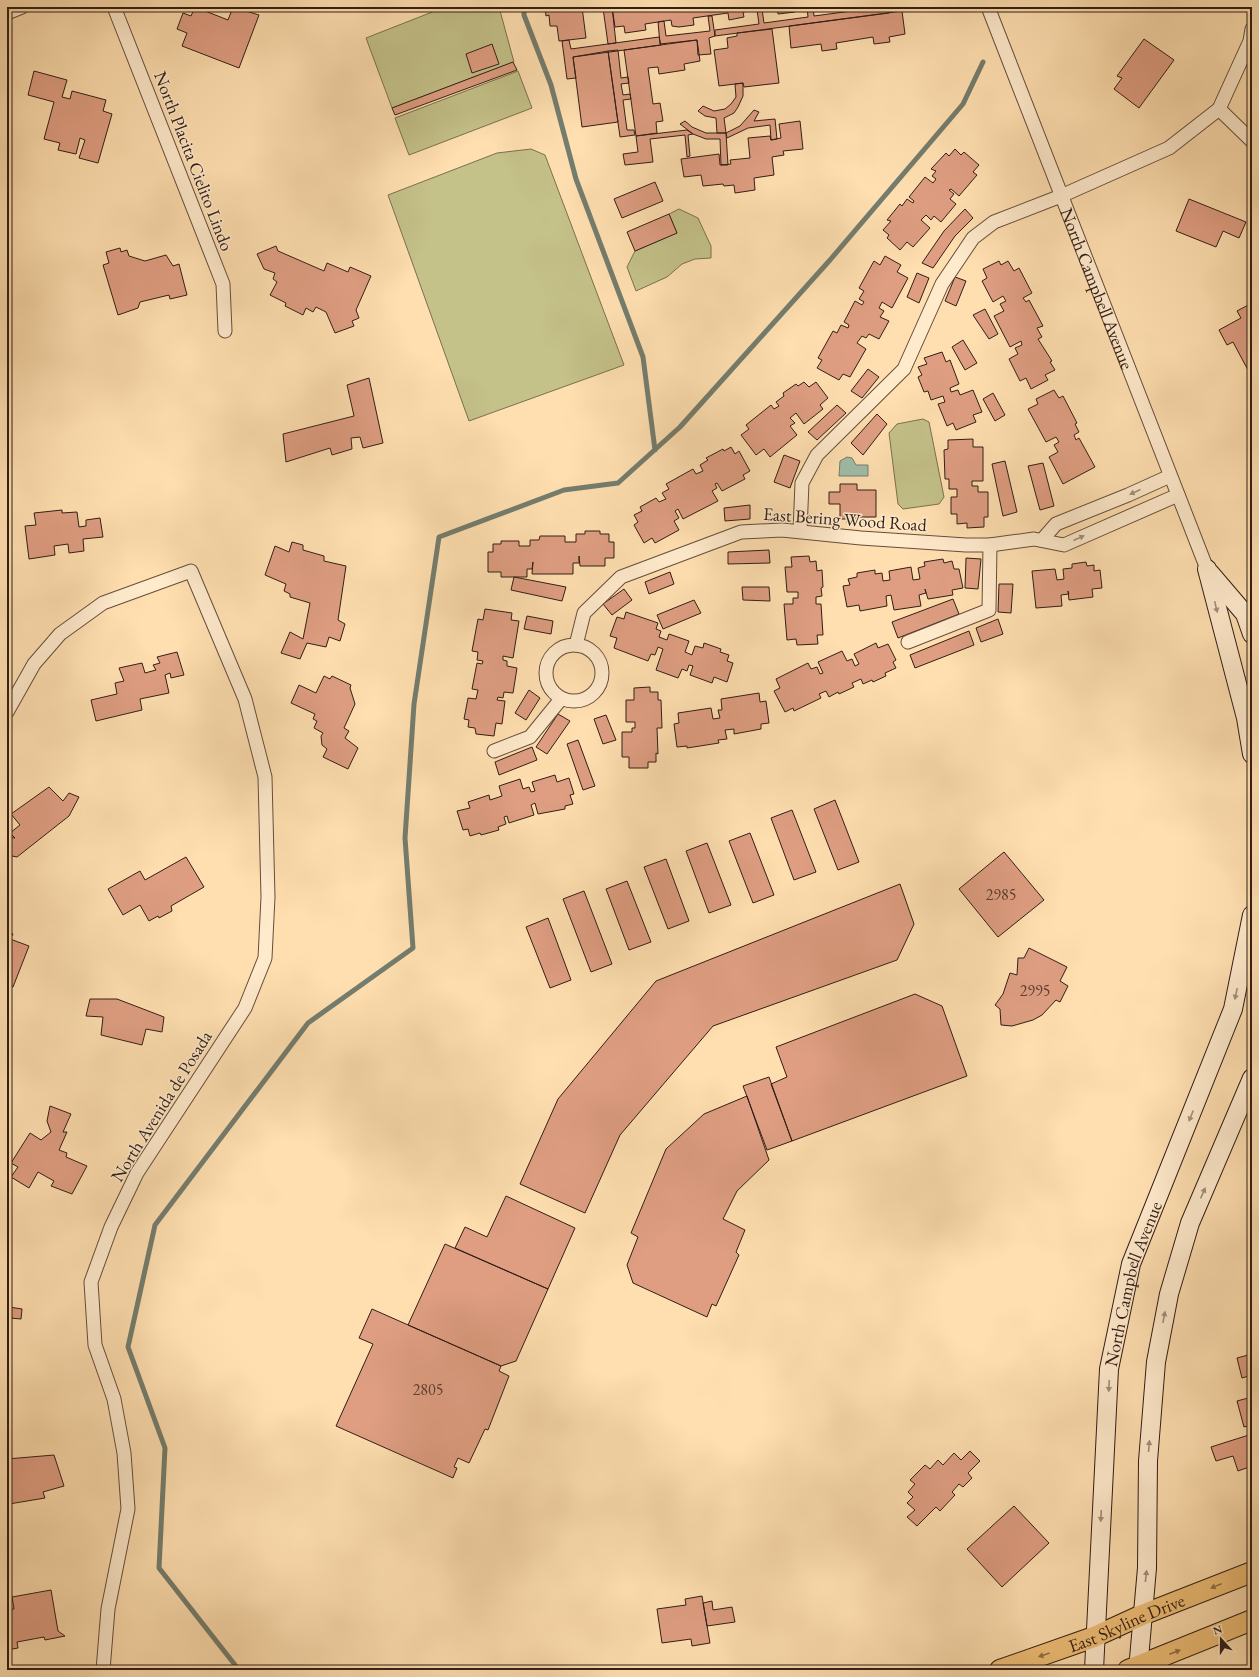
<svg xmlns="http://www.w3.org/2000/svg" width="1259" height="1677" viewBox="0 0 1259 1677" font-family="'EB Garamond',serif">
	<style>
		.green { fill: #c4c189; stroke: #7a7050 }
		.water { fill: #a0bda9; stroke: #747d6e }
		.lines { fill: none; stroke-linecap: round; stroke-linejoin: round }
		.stream { stroke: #747d6e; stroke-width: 5 }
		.building { fill: #df9e82; stroke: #311e16 }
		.street-casing { stroke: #644e3c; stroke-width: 15 }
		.secondary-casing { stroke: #311e16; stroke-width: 20 }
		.primary-casing { stroke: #311e16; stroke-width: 22 }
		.street { stroke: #ffeacc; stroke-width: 13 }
		.secondary { stroke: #ffeacc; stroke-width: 18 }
		.primary { stroke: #f0c078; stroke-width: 20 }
		.oneway { fill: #a28e7a }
		.oneway2 { fill: #906f47 }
		.labels { text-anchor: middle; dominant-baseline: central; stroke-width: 3; stroke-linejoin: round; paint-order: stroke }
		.number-label { font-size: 16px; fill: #5c3e31 }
		.street-label { font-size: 18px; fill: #311e16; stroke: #ffeacc }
	</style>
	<rect width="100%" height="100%" fill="#ffdfb0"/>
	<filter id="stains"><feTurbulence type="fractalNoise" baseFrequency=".005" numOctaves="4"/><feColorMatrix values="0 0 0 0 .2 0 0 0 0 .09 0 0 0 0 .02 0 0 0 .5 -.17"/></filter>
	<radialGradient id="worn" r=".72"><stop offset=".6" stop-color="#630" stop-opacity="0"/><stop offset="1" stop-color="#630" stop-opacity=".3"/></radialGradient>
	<!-- green -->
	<path class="green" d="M445 7H499L514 62 392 108 366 38Z
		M518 71 532 108 409 155 395 118Z
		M531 149 545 155 624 365 469 421 388 195 497 153Z
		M679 209 698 218 711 246V258L695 259 682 264 667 277 636 291 627 267 635 251 677 233 669 214Z
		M923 419 929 422 944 497 939 504 903 509 898 504 889 433 897 424Z"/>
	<!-- water -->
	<path class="water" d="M847 457 852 458 856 465H868V476H839L840 461Z"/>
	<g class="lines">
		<!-- stream -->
		<path class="stream" d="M524 7V15L551 85 576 179 643 357 655 450
			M239 1670 159 1568 165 1448 128 1347 155 1225 308 1023 413 948 405 838 414 704 439 537 564 490 618 483 680 427 830 260 963 104 983 62"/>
	</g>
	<!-- building -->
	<path class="building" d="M195 7 228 20 233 7 259 15 239 68 182 46 187 33 177 29 183 13 191 16Z
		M545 7H582L586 38 559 41 557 26H550L549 15 546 16Z
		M582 7H612L616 43 608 44 603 8 582 10Z
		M612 7H777L743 12 744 17 729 20 728 13 693 18 694 25 679 27 672 26 671 20 645 24 646 30 625 33 624 26 615 27Z
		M777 7H794L795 12 778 14Z
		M807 7H813L814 16 859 10 858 7H866V9L888 7 889 13 715 36V30L759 24 757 10 762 9 764 23 808 17Z
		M902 11 905 34 889 37 890 42 874 44 873 37 836 43 837 49 822 51 821 44 791 48 789 26Z
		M708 16H712L715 36 709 38 711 54 698 55 697 40 660 44 658 22 664 21 666 36 710 31Z
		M772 29 779 83 744 87 743 83 719 86 714 50 728 48 727 38 737 36V33Z
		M659 37 661 45 573 57 576 78 567 79 562 41 569 40 571 49Z
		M1144 39 1174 60 1139 108 1114 89 1122 78 1117 76Z
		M697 40 700 61 684 64 685 70 659 74 658 67 648 68 653 104 660 103 663 121 656 122 657 133 636 136 624 50Z
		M492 44 499 64 472 73 466 54Z
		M618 50 621 78 628 77 629 83 621 84 623 95 630 94 631 99 623 100 627 130H634L635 135 620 137 608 51Z
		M608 51 618 122 582 127 573 57Z
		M513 62 517 70 395 115 392 108Z
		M34 71 67 80 62 97 70 99 72 91 106 100 103 111 112 114 98 163 79 158 85 140 80 138 76 154 58 150 60 143 44 139 54 102 28 95Z
		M743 83V96L738 107 734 113 724 118 726 133H717L716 118 705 116 698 111 703 106 714 111 725 109 731 104 736 97 735 84Z
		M754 110 759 112 754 121 775 119 777 139 771 140 770 125 748 128 727 138 726 133 740 126Z
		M685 121 692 127 706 133H726L728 165H721L720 139H706L693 134 680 124Z
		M800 121 803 149 783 151 784 155 772 157 774 175 754 178 755 190 735 193 734 185 724 186 723 184 703 186 701 175 684 177 681 159 719 154 720 165 731 164 730 160 750 158 748 138 770 136 771 140 781 138 779 124Z
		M687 130 693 134 688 135 690 156 687 157 685 135 650 139 653 162 625 165 623 154 638 152 636 136Z
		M955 149 961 155 964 152 979 165 973 172 977 175 959 196 951 189 949 190 954 194 950 199 956 204 941 222 934 216 931 220 926 215 921 220 930 228 913 247 907 242 900 250 887 238 889 235 883 230 891 221 887 220 900 204 902 206 907 199 913 203 914 201 909 197 925 177 933 183 936 179 932 176 936 171 931 169 946 153 949 156Z
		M655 182 663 201 622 218 614 199Z
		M1189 199 1246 222 1239 238 1223 231 1216 247 1176 231Z
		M965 209 973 218 955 236 933 268 922 263 944 231Z
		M669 214 677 233 635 251 627 232Z
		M276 246 278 251 324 271 327 263 348 272 350 267 371 276 356 310 359 318 352 321 354 326 335 333 326 312 316 307 313 312 306 308 303 315 285 306 286 303 270 295 277 282 273 279 275 273 264 269 257 254Z
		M120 248 121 252 127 250 129 256 145 261 166 255 173 266 179 264 187 295 170 299 169 295 140 302 138 308 118 315 103 265 109 263 106 252Z
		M885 256 901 265 897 272 908 278 892 308 882 302 879 308 884 311 880 317 889 321 879 339 869 334 866 338 862 336 857 343 866 349 850 377 843 374 839 380 817 368 822 360 818 358 833 331 837 333 841 325 848 328 849 325 844 322 855 301 862 305 864 302 859 299 864 291 859 288 874 261 880 265Z
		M999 261 1001 265 1008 261 1014 271 1019 268 1032 293 1023 298 1026 302 1029 300 1043 326 1037 328 1042 337 1038 339 1052 361 1050 362 1055 370 1045 375 1048 380 1031 389 1026 378 1020 381 1009 359 1018 354 1015 348 1022 345 1021 341 1010 347 994 316 1004 311 1000 304 1006 301 1003 296 993 302 982 281 987 278 983 269Z
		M917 273 929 278 919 303 907 297Z
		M955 277 966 281 956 306 945 301Z
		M1252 303V370L1249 372 1233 342 1227 345 1219 330 1241 318 1237 311Z
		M985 309 998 334 989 339 973 315Z
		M963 340 977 363 965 370 952 347Z
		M942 352 946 362 950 360 959 384 950 388 951 392 958 390 960 395 973 390 982 412 973 415 976 422 956 430 953 423 947 426 938 404 945 402 943 396 931 400 928 391 924 392 918 377 922 375 918 367 927 364 924 358Z
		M868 369 879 377 862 398 851 391Z
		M369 378 383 443 363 448 360 437 351 438 352 449 332 455 330 448 286 462 283 434 354 416 347 385Z
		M804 382 809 387 816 382 828 398 820 405 823 409 804 424 796 413 790 418 795 423 790 426 797 435 770 457 764 449 756 455 741 435 749 429 746 425 771 405 774 409 779 406 776 402 784 396 783 393 796 384 798 386Z
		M1054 390 1059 398 1063 396 1077 423 1075 424 1079 432 1074 435 1076 440 1079 438 1095 467 1063 484 1049 457 1058 452 1054 445 1059 442 1056 437 1046 442 1028 409 1038 404 1036 399Z
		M993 393 1005 415 995 421 983 399Z
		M837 405 846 413 817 440 808 432Z
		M877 414 887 424 863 455 851 443Z
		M973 439V447H983V481H972V486H978V492H988V517H984V527L967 528V523L957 524V514H951V497H957V489H949V479H945L944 450 948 449V440Z
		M731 447 735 454 739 451 750 471 743 475 745 479 722 491 717 483 715 484 717 488 712 491 718 501 683 519 678 509 675 511 679 518 674 521 679 530 655 543 652 538 644 543 634 525 638 522 634 515 642 511 640 507 656 498 659 502 666 499 662 493 669 489 666 484 693 469 696 474 703 471 700 465 708 460 706 458 723 449 724 451Z
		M784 455 800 461 790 488 774 482Z
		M1005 461 1017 512 1003 516 992 464Z
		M1043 463 1054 506 1040 510 1028 466Z
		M840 484H857V490H876V517H856L855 523H847V519H840V504H829V492H840Z
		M750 505V519L725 521 724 508Z
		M62 510V513L77 512 79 527 86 526V520L100 518 103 537 83 539 84 551 69 553 68 544 54 546 55 555 29 559 25 526 36 525 34 513Z
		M585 531H600V534H609V542H614V558H605V566H580L579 556V563H573V574H532L533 562 532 569H527V577H501V572H488V552H493V544H501V541H519V546H530V540H539L540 536H565V542H576V534H585Z
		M292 542 303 545V550L324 556V561L346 566 338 620 345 624 340 641 329 637 326 647 307 643 300 659 281 653 290 632 303 639 310 603 290 597V594L284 591 286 584 265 575 275 546 289 552Z
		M769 550 770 563 728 564V552Z
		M809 556 810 562 816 561 817 571 822 570 823 587 821 588 822 596 816 597V604H821L823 635H817L818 644 797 645 796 639 787 640 784 604H793V598H798V592H787L785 567H792L791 557Z
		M966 558 981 559 978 589 965 588Z
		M943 559 944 563 952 561 954 569H959L963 588 952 590 953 595 928 599 925 589 926 593 919 595 921 606 894 610 891 595 886 596 887 606 860 611 859 605 847 607 843 586 850 585 848 579 857 577V573L875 570V574L882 573 883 581 890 580 889 571 911 567 913 580 920 579 918 568 925 566 924 562Z
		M1086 562 1087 566 1094 565V571L1100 570 1102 588 1092 589 1093 597 1069 600 1068 591 1069 594 1061 595 1062 606 1036 608 1032 571 1055 569 1057 580 1064 579 1063 569 1072 568V564Z
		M670 572 674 584 649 594 645 582Z
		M514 577 566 587 562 601 511 590Z
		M999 584H1013L1011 613 998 612Z
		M742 587H769L770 601 743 600Z
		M624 589 632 600 612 615 603 604Z
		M953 599 959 614 898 638 892 622Z
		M694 600 701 613 663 629 657 615Z
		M485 609 512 613 511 620 519 621 513 658 503 656V660L507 661V666L517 668 513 693 504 692 503 698 498 697 497 700 505 701 502 724 496 723 494 736 476 734 475 728 468 727 469 720 464 719 468 698 476 699 478 690 472 689 477 663 482 664 483 661 477 660 478 652 472 651 478 619 483 620Z
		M626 612 658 623 656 629 661 631 659 637 667 640 669 634 689 641 685 652 692 655 695 646 703 648 704 643 721 649 720 652 729 655 727 661 733 663 727 682 714 677 712 683 690 675 693 666 689 665 687 671 682 669 678 678 656 670 663 649 658 647 655 655 651 654 648 661 614 648 617 638 610 636 617 617 624 619Z
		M527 616 553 621 551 634 524 629Z
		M998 619 1003 634 981 642 976 628Z
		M969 631 974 645 915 668 910 655Z
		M876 643 878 648 888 644 896 660 893 662 896 668 885 673 886 676 873 682 872 680 863 684 861 679 852 683 854 687 839 694 838 692 829 697 826 691 819 694 821 698 794 711 793 708 785 712 774 691 780 688 776 679 808 663 811 669 817 667 820 674 823 673 818 662 842 651 847 661 852 659 855 666 859 664 854 654Z
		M177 652 184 675 171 678 170 673 165 675 169 693 140 699 142 710 96 721 91 700 117 694 115 683 124 681 119 668 142 663 145 673 156 670 153 665 160 663 157 657Z
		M324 676 330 679 332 676 351 685 350 688 355 704 344 728 349 731 345 738 358 748 348 769 323 757 327 749 322 745 321 736 323 733 314 728 317 721 313 719 315 714 291 703 299 685 316 693Z
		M650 687V692H658V700H661L662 728H657L658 754 656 753V762H648V768H629V757H622V732H632V728H635V722H626V700H634V688Z
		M529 690 540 698 526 720 515 713Z
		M759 693 760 702 766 701 769 723 761 724V729L734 734V729L725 730 727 739 718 740 719 743 687 748V746L677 747 674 724 679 723 678 713 711 708 713 719 720 718 718 710H722L721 699Z
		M558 714 570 721 547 754 536 747Z
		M606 715 616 740 603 744 594 719Z
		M578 740 595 786 583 790 567 744Z
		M532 747 537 760 499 775 495 762Z
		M555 775 557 782 569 778 574 794 570 795 573 804 565 806V809L538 814 535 803 531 805 534 815 509 823 507 816 504 817 506 824 498 827 499 830 481 835 480 833 470 836 468 829 463 830 457 811 470 808 468 802 489 795 490 800 502 796 499 786 520 779 523 789 529 787 531 792 535 791 532 782Z
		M49 787 63 801 69 793 79 797 69 816 17 857 7 855V837L15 838 10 833 20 825 11 814Z
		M835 800 859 862 838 870 814 809Z
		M792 810 816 872 794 880 771 818Z
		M750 833 774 895 753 903 729 841Z
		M707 843 731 905 709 913 686 851Z
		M1004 852 1044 900 998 937 959 889Z
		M186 857 204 887 171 906 172 911 159 918 158 916 149 921 140 905 123 915 108 889 140 871 145 880Z
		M666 859 689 921 668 929 644 867Z
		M627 881 651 942 629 950 606 889Z
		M900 884 914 924 897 960 713 1026 620 1135 585 1213 520 1184 558 1099 656 981Z
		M584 891 612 964 591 972 563 899Z
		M548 918 571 980 550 988 526 927Z
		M7 931 13 934 10 939 29 946 13 987 7 985Z
		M1029 948 1067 967 1060 981 1068 986 1060 1002 1056 1000 1042 1015 1033 1020 1012 1026 1001 1025 1000 1009 995 1005 1003 994 1010 973 1017 975 1018 958H1024Z
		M915 994 942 1006 967 1076 792 1141 771 1084 787 1077 776 1047Z
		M90 999H117L164 1017 162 1032 146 1029 142 1045 101 1035 103 1017 86 1016Z
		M769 1077 792 1141 767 1150 743 1086Z
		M747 1096 769 1160 737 1191 723 1219 745 1230 736 1252 739 1255 716 1306 712 1304 707 1317 633 1283 627 1265 638 1237 631 1233 666 1149 704 1114Z
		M50 1106 71 1114 63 1132H67L59 1150 67 1153 66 1157 87 1166 72 1194 51 1186 54 1181 38 1172 29 1188 11 1177 18 1167 11 1163 30 1133 41 1140 51 1132 47 1121Z
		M506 1196 575 1228 548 1289 455 1248 465 1227 487 1237Z
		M445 1244 548 1289 516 1361 501 1366 408 1325Z
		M7 1297 10 1298 9 1307 22 1309 21 1319 10 1318 8 1330Z
		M372 1309 501 1366 499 1371 509 1376 488 1430 485 1429 469 1463 458 1458 454 1467 457 1468 453 1478 336 1426 373 1344 359 1338Z
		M1252 1354V1375L1242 1378 1237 1358Z
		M1252 1397V1425L1244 1427 1237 1401Z
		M1252 1434V1466L1238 1471 1233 1456 1216 1461 1211 1447Z
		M970 1451 980 1461 968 1473 972 1478 963 1487 959 1484 952 1492 955 1495 940 1511 936 1507 917 1526 907 1517 915 1510 907 1503 913 1497 908 1492 915 1484 910 1480 925 1465 930 1469 938 1460 943 1465 954 1453 961 1460Z
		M54 1455 64 1486 43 1492 45 1498 9 1504V1496L7 1497V1457V1459Z
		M1014 1506 1049 1543 1002 1587 967 1549Z
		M51 1590 58 1631 65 1636 45 1640 44 1637 17 1642 18 1648 7 1650V1610L14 1609 12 1597Z
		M702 1596 710 1643 692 1646 691 1639 662 1643 657 1609 686 1605 685 1599Z
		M712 1601 713 1610 732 1607 735 1622 707 1626 703 1603Z"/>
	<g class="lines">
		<defs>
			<g id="street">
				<path d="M114 7 223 284 225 331"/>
				<path id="s1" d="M988 7 1207 569"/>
				<path d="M7 13 22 7"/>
				<path d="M1219 109 1252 141"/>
				<path d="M800 531 802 483 817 455 904 369 942 284 973 238 994 222 1061 196 1169 148 1219 109 1250 41 1252 29"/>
				<path d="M1042 540 1056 524 1128 495 1170 476"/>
				<path d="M908 642 989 610 990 545"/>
				<circle cx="574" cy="673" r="28"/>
				<path d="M576 645 584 613 621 577 741 532 782 530 861 538 966 545H990L1034 539 1064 545 1178 495"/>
				<path d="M7 712 34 664 60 634 103 603 191 571 245 699 265 777 268 897 265 958 245 1008 137 1173 111 1227 91 1282 95 1345 114 1399 124 1453 128 1509 108 1609 103 1670"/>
				<path d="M494 751 530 737 561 699"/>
			</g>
			<g id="secondary">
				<path d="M1207 569 1246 718 1252 754"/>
				<path d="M1210 573 1245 614 1252 634"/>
				<path id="s2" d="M1094 1670 1109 1369 1131 1264 1233 1009 1252 915"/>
				<path d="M1138 1670 1147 1568 1148 1461 1156 1362 1169 1294 1190 1223 1252 1078"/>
			</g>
			<g id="primary">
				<path id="s3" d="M1000 1670 1094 1637 1142 1615 1252 1572"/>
				<path d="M1128 1670 1252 1620"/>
			</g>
		</defs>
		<!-- street casing -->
		<use href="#street" class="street-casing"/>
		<!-- secondary casing -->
		<use href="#secondary" class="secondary-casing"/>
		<!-- primary casing -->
		<use href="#primary" class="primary-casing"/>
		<!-- street -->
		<use href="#street" class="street"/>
		<!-- secondary -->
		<use href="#secondary" class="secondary"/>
		<!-- primary -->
		<use href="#primary" class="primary"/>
	</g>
	<!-- one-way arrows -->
	<defs><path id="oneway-solid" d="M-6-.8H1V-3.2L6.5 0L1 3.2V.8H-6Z"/></defs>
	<g class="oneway">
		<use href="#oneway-solid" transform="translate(1135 492) rotate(156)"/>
		<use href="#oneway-solid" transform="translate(1079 538) rotate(-24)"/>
		<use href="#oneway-solid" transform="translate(1216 607) rotate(77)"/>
		<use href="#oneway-solid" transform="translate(1236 994) rotate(102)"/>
		<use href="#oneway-solid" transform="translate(1191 1116) rotate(112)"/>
		<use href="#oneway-solid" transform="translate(1203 1193) rotate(-66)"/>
		<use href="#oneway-solid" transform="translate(1164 1317) rotate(-79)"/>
		<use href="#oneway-solid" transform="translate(1109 1386) rotate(93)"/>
		<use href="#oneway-solid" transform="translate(1149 1446) rotate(-85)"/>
		<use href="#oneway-solid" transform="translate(1101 1516) rotate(93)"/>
		<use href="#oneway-solid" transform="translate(1146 1576) rotate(-84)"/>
	</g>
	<g class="oneway2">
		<use href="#oneway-solid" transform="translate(1216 1586) rotate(158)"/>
		<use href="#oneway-solid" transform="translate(1175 1652) rotate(-21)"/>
		<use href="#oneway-solid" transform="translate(1044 1655) rotate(161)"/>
	</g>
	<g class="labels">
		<!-- number labels -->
		<g class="number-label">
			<text x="1001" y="894">2985</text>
			<text x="1035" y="990">2995</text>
			<text x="428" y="1389">2805</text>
		</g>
		<!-- street labels -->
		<g class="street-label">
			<text transform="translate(194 161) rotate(69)">North Placita Cielito Lindo</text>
			<text stroke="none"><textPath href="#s1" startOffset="302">North Campbell Avenue</textPath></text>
			<text transform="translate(845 519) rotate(4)">East Bering Wood Road</text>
			<text transform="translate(161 1106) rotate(-58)">North Avenida de Posada</text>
			<text stroke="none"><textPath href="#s2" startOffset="390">North Campbell Avenue</textPath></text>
			<text stroke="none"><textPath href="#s3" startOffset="135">East Skyline Drive</textPath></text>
		</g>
	</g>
	<!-- margin -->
	<rect width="1259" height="1677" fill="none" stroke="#ffdfb0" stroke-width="24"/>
	<rect x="8" y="8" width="1243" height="1661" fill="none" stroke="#311e16" stroke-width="2"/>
	<rect x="12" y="12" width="1235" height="1653" fill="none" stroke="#311e16"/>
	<!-- north arrow -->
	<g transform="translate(1221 1639) rotate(339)" stroke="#ffeacc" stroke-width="3" paint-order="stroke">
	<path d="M0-3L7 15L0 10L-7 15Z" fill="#311e16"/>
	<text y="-6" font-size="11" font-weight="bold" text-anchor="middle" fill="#311e16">N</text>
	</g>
	<rect width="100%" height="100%" filter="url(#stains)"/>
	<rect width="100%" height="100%" fill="url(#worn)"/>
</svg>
